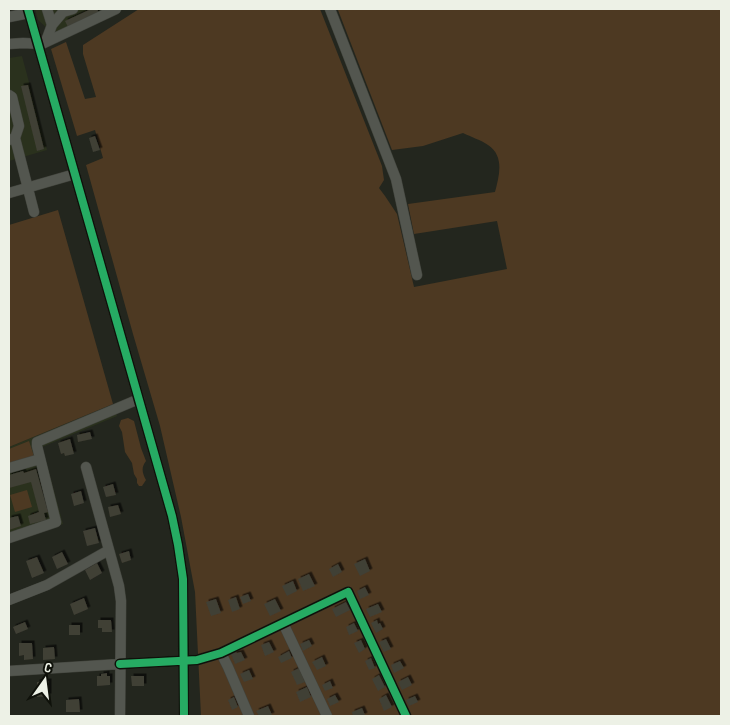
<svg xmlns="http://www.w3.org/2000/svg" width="730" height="725" viewBox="0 0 730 725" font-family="'Sofia Sans Condensed',sans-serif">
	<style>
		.built { fill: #2a311d }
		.green { fill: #4d3922 }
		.building { fill: #403f35; filter: url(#shadow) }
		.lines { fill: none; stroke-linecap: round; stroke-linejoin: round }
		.minor-casing { stroke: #41433c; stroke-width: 11 }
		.minor { stroke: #53564f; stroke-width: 10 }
		.cycleway-casing { stroke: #0f110a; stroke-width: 11 }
		.cycleway { stroke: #26ab63; stroke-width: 8 }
	</style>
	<defs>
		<filter id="shadow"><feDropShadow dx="2.5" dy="-2.5" stdDeviation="0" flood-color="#0009"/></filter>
	</defs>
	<rect width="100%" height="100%" fill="#23261e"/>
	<!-- built -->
	<path class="built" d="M35 9H103L105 12 55 35 38 20Z
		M22 56 47 150 9 161V58Z
		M113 404 117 416 42 447 63 524 9 543V447Z"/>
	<!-- green -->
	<path class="green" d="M139 9H320L382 166 384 180 379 188 385 196 397 214 414 287 507 269 497 221 414 234 408 204 495 192C499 177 505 156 488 145 481 140 471 137 463 133L423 146 392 150 338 10 342 9H721V716H201L195 592 181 517 160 426 133 334 86 165 103 158 95 130 77 136 51 49 66 42 85 99 96 97 83 54V45Z
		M58 210 113 404 9 447V225Z
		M128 418 134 421 141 448 146 461C141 468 142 472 146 480L142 486H139L137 483V479L134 474 132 463 125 452 122 432 119 426 121 420Z
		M29 441 34 456 9 463V449Z
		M27 490 32 507 15 512 10 495Z"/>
	<!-- building -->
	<path class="building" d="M91 9H97L99 13 68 27 65 21Z
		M28 85 44 149 37 151 21 86Z
		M95 136 100 150 93 152 89 138Z
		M90 432 92 439 78 442 77 435Z
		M70 439 74 454 65 456 64 453 61 454 58 443Z
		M36 469 48 512 44 513 46 520 30 524 28 516 39 512 31 482 9 488V475L23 471 24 473Z
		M113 484 116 495 106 497 103 487Z
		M81 491 84 503 74 506 71 494Z
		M118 505 121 514 110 517 108 507Z
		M18 516 21 526 9 530V518Z
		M95 528 99 543 87 546 83 531Z
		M129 551 131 560 122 563 119 554Z
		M62 552 68 564 57 569 52 557Z
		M37 557 44 573 32 578 26 561Z
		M365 559 370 571 360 576 354 564Z
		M97 563 102 573 90 580 85 570Z
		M338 564 342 572 333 577 329 569Z
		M309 574 315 586 303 591 298 579Z
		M293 581 297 591 287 596 282 586Z
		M365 587 369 595 360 599 357 591Z
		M248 594 251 601 243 604 240 597Z
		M236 597 240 609 232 612 228 600Z
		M84 598 88 609 74 615 70 604Z
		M216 599 221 613 211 616 206 602Z
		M275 599 281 611 270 616 264 604Z
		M346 602 350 610 336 617 332 609Z
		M378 604 382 612 370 617 366 609Z
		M98 620H111L112 632H102V628H98Z
		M377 620 378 624 380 623 383 629 376 633 371 623Z
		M25 622 28 629 16 634 13 627Z
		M354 623 358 631 349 635 346 627Z
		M69 625H80V635H69Z
		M386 639 391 649 384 652 379 642Z
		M309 640 312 646 303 651 300 644Z
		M361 640 365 649 359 653 354 643Z
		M269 642 274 652 265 656 261 645Z
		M19 643H32L33 659 24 660V655L19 656Z
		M54 647 55 659 43 660V648Z
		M289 651 292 658 281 663 278 657Z
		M236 652 237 653 241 652 245 660 235 664 231 654Z
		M322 657 326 666 317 670 312 662Z
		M371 658 375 668 369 670 365 661Z
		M400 661 404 668 394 673 391 665Z
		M299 668 305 682 297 685 291 672Z
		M249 670 253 679 244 682 240 674Z
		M107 673V676H110V685L97 686V676H101V674Z
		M379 675 385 687 378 691 372 679Z
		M131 676H144V686H132Z
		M408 677 412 685 402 690 398 682Z
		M49 681V696L37 697V682Z
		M330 681 333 688 325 691 322 685Z
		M307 687 311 697 300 702 296 692Z
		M335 695 339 702 330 706 327 699Z
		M386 695 392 707 384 711 379 699Z
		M415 696 418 702 409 706 406 700Z
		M234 697 238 707 232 710 228 700Z
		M79 699 80 712H66V700Z
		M268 706 272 715 269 716H259L256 711Z
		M362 708 365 715 363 716H353L352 712Z"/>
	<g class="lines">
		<defs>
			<path id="minor" d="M28 9 172 516 178 545 183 579 184 716
				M330 9 396 179 417 275
				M9 17 29 13
				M52 25 63 12 73 9
				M46 41 52 25 47 9
				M9 44 23 43 42 44 116 9
				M9 95 12 97 19 126 15 138
				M9 140 15 138 34 212
				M9 193 75 174
				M86 467 119 586 121 601 120 716
				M9 468 40 459
				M9 538 56 522 37 446V442L139 399
				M9 600 47 585 109 550
				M283 623 327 716
				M221 653 228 667 249 716
				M9 671 120 664 197 660 221 653 348 592 406 716"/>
		</defs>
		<!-- minor casing -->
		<use href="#minor" class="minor-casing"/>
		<!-- minor -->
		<use href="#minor" class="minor"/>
		<defs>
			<path id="cycleway" d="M28 9 172 516 178 545 183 579 184 716
				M120 664 197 660 221 653 348 592 406 716"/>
		</defs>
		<!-- cycleway casing -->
		<use href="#cycleway" class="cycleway-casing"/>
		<!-- cycleway -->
		<use href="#cycleway" class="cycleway"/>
	</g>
	<!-- border -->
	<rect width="730" height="725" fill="none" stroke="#edf1e6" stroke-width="20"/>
	<!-- north arrow -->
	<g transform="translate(45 680) rotate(14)" stroke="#0f110a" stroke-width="4" paint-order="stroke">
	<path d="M0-4L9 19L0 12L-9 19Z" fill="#edf1e6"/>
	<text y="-8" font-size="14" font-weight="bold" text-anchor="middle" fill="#edf1e6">С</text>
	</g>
</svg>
